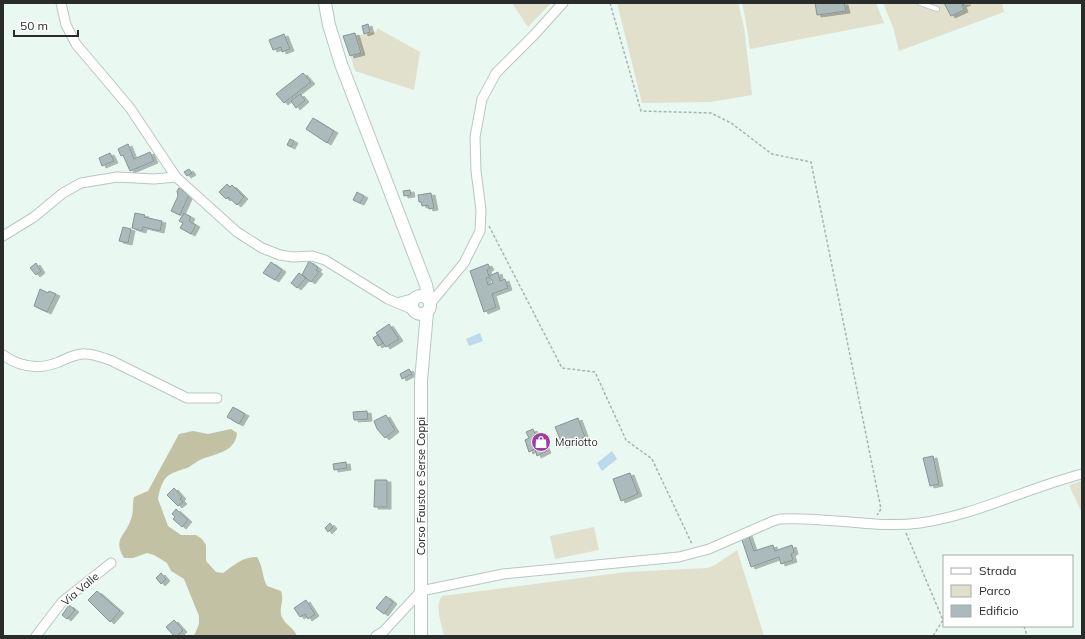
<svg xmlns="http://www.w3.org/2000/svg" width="1085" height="639" viewBox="0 0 1085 639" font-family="Mulish,sans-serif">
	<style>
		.green { fill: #e0e0cc }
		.forest { fill: #c2c1a3 }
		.water { fill: #bbdbed }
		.building { fill: #abbbbc; stroke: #869596; fill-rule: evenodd; filter: url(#shadow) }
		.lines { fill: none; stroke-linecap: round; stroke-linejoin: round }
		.service-casing { stroke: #b9c7c1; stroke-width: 6 }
		.minor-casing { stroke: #b9c7c1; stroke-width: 11 }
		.tertiary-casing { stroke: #b9c7c1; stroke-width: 14 }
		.path { stroke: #a9b5b0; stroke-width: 1.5; stroke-dasharray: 3 2; stroke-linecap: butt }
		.service { stroke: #fff; stroke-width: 4.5 }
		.minor { stroke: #fff; stroke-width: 9 }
		.tertiary { stroke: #fff; stroke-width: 12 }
		.labels { text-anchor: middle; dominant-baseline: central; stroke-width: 3; stroke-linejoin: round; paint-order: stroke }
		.poi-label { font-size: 11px; fill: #282d2b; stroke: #fff; text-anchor: start }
		.street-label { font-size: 11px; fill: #282d2b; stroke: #fff }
	</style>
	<defs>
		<filter id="shadow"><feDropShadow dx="4" dy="2" stdDeviation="0" flood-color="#0004"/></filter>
	</defs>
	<rect width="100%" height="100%" fill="#e9f8f1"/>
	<!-- green -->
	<path class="green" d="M512 3H551L528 27Z
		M617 3H738L744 27 752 95 710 102 642 103Z
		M742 3H876L884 23 750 49 746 22Z
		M883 3H1002L1004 12 899 51 893 27Z
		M377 28 420 52 414 90 355 71 351 57 362 53 357 36 377 31Z
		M1082 481V513L1069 485Z
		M594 527 599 550 555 559 550 536Z
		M737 550 764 636H444C442 624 434 607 442 596L626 572 707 568 715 565Z"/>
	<!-- forest -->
	<path class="forest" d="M231 429 237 433C235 454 213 453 198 461 193 464 189 468 184 469 178 471 169 473 165 479 161 484 159 493 158 499L168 526 181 535H196L202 539 206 545V561L216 572 223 573C234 565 244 556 257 557 263 566 262 577 267 586L281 591C285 601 277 610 283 619 287 626 294 628 297 636H194L199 624V616L184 579 171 571 167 563 154 555 147 553 133 558H124C112 538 126 536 131 519 134 512 132 505 134 497L148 491 179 434 193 431 208 434Z"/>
	<!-- water -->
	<path class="water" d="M480 333 483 341 469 346 466 339Z
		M612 451 617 459 602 471 597 463Z"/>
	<!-- building -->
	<path class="building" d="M815 3H844L846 11 817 15Z
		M944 3H967L962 5 964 10 951 16Z
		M368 24 370 32 364 34 362 26Z
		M355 33 361 53 350 56 343 36Z
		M284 34 290 49 282 52 281 47 273 50 269 40Z
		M303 73 311 82 284 103 276 94Z
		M300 94 305 100 296 108 291 101Z
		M313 118 334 131 327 143 306 129Z
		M290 139 294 141 291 147 287 145Z
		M128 144 134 159 150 152 154 161 130 171 123 155 121 156 118 149Z
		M110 153 114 161 102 166 99 158Z
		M189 169 192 173 187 176 184 172Z
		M227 184 230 187 232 185 244 197 237 205 228 197 226 199 219 192Z
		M179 188 189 195 180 215 171 211 178 196 177 191Z
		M410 190 411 195 404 196 403 191Z
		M357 192 364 196 360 203 353 200Z
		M431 193 434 208 429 209 428 205 422 206 421 202H419L418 195Z
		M135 213 145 215 144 217 162 221 160 231 143 227 142 231 132 228Z
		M184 213 191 217 189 221 196 225 191 234 180 228 183 223 179 221Z
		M123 227 131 229 128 243 119 241Z
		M309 261 318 268 316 270 319 272 311 282 302 275Z
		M271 262 282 270 275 280 263 273Z
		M36 263 41 271 36 275 30 268Z
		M488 264 490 268 487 270 489 276 498 272 500 281 505 279 508 288 492 294 496 307 484 312 470 271ZM490 277 493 283 488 285 486 278Z
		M299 273 306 278 297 288 291 283Z
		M40 289 48 293 49 291 56 294 47 312 34 306Z
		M389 324 399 339 386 347 376 333Z
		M378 335 383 343 378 346 373 338Z
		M409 369 412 374 402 379 400 374Z
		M233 407 245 414 239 424 227 417Z
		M367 411 368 419 354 420 353 412Z
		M386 415 395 430 385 438 377 429 374 421Z
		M578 418 585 437 563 446 555 427Z
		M533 429 536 436 540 434 547 451 537 456 535 449 529 452 525 440 529 438 526 432Z
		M933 456 939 484 930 486 923 458Z
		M346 462 347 468 334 470 333 464Z
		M630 473 638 494 621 501 613 479Z
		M375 480H387V507H374Z
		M174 488 182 497 180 499 183 502 178 506 167 495Z
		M176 509 188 520 182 527 173 519 175 517 172 514Z
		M330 523 333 527 328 532 325 528Z
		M748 534 754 551 773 545 775 551 792 545 794 552 791 554 793 560 781 564 779 557 751 567 741 537Z
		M161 573 166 579 161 584 156 578Z
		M97 591 120 611 110 622 88 600Z
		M386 596 393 602 384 614 376 608Z
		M306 600 315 614 308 619 305 614 300 617 294 608Z
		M69 605 75 610 67 619 62 615Z
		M174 620 183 630 177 636H174L166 627Z"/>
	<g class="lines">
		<defs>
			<path id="service" d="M920 3 937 9"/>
			<path id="minor" d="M61 3 66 25 76 44 130 108 176 177 237 232 262 248 280 255 293 257 312 256 325 260 388 299 414 310
				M3 236 34 217 63 193 81 183 117 177 154 179 176 177
				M397 303 415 298
				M430 304 464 263 480 231 481 210 476 171 475 137 482 99 496 73 534 35 563 3
				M3 355C21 368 39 370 59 362 67 358 77 353 86 354 94 354 103 358 110 360L187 398H217
				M36 636 62 602 111 563
				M376 636 384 631 421 591 503 574 679 557 709 549 773 521 780 519C826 516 874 529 920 523 976 515 1027 488 1082 474"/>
			<path id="tertiary" d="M325 3 329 25 341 64 426 285 429 300
				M412 305a9 9 0 1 1 18 0a9 9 0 1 1-18 0Z
				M421 636V381L427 312"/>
		</defs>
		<!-- service casing -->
		<use href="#service" class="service-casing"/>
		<!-- minor casing -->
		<use href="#minor" class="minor-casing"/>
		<!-- tertiary casing -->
		<use href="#tertiary" class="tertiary-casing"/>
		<!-- path -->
		<path class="path" d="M610 3 641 111 711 113 731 123 772 154 811 162 881 509 877 515
			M489 226 562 368 595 372 626 440 652 459 692 544
			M906 533 943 620 933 636
			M1024 626 1027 636"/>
		<!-- service -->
		<use href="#service" class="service"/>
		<!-- minor -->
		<use href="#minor" class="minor"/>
		<!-- tertiary -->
		<use href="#tertiary" class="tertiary"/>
	</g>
	<!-- icons -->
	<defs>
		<symbol id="shop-disc" viewBox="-11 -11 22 22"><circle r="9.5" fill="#a03da3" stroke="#fff"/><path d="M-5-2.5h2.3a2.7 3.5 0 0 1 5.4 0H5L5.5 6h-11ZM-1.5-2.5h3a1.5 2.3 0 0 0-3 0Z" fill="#fff"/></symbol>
	</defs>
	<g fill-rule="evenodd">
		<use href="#shop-disc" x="530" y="431" width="22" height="22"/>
	</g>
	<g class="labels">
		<!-- poi labels -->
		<g class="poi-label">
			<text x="555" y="442">Mariotto</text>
		</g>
		<!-- street labels -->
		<g class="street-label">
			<text transform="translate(421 486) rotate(-90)">Corso Fausto e Serse Coppi</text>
			<text transform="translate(80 589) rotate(-40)">Via Valle</text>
		</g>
	</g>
	<!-- border -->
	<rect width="1085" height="639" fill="none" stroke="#282d2b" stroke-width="8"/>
	<!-- legend -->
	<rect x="943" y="555" width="130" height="72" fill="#ffffff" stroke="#a9abaa"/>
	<rect x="951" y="568" width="20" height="6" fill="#ffffff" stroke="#a9abaa"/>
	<text x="979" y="575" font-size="12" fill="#282d2b">Strada</text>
	<rect x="951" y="585" width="20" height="12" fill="#e0e0cc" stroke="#a9abaa"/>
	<text x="979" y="595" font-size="12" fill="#282d2b">Parco</text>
	<rect x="951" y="605" width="20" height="12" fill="#abbbbc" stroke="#a9abaa"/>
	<text x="979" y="615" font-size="12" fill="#282d2b">Edificio</text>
	<!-- scale -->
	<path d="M14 30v6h64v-6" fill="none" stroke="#282d2b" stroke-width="2"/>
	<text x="20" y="30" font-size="12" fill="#282d2b" stroke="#ffffff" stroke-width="3" paint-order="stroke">50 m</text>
</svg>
